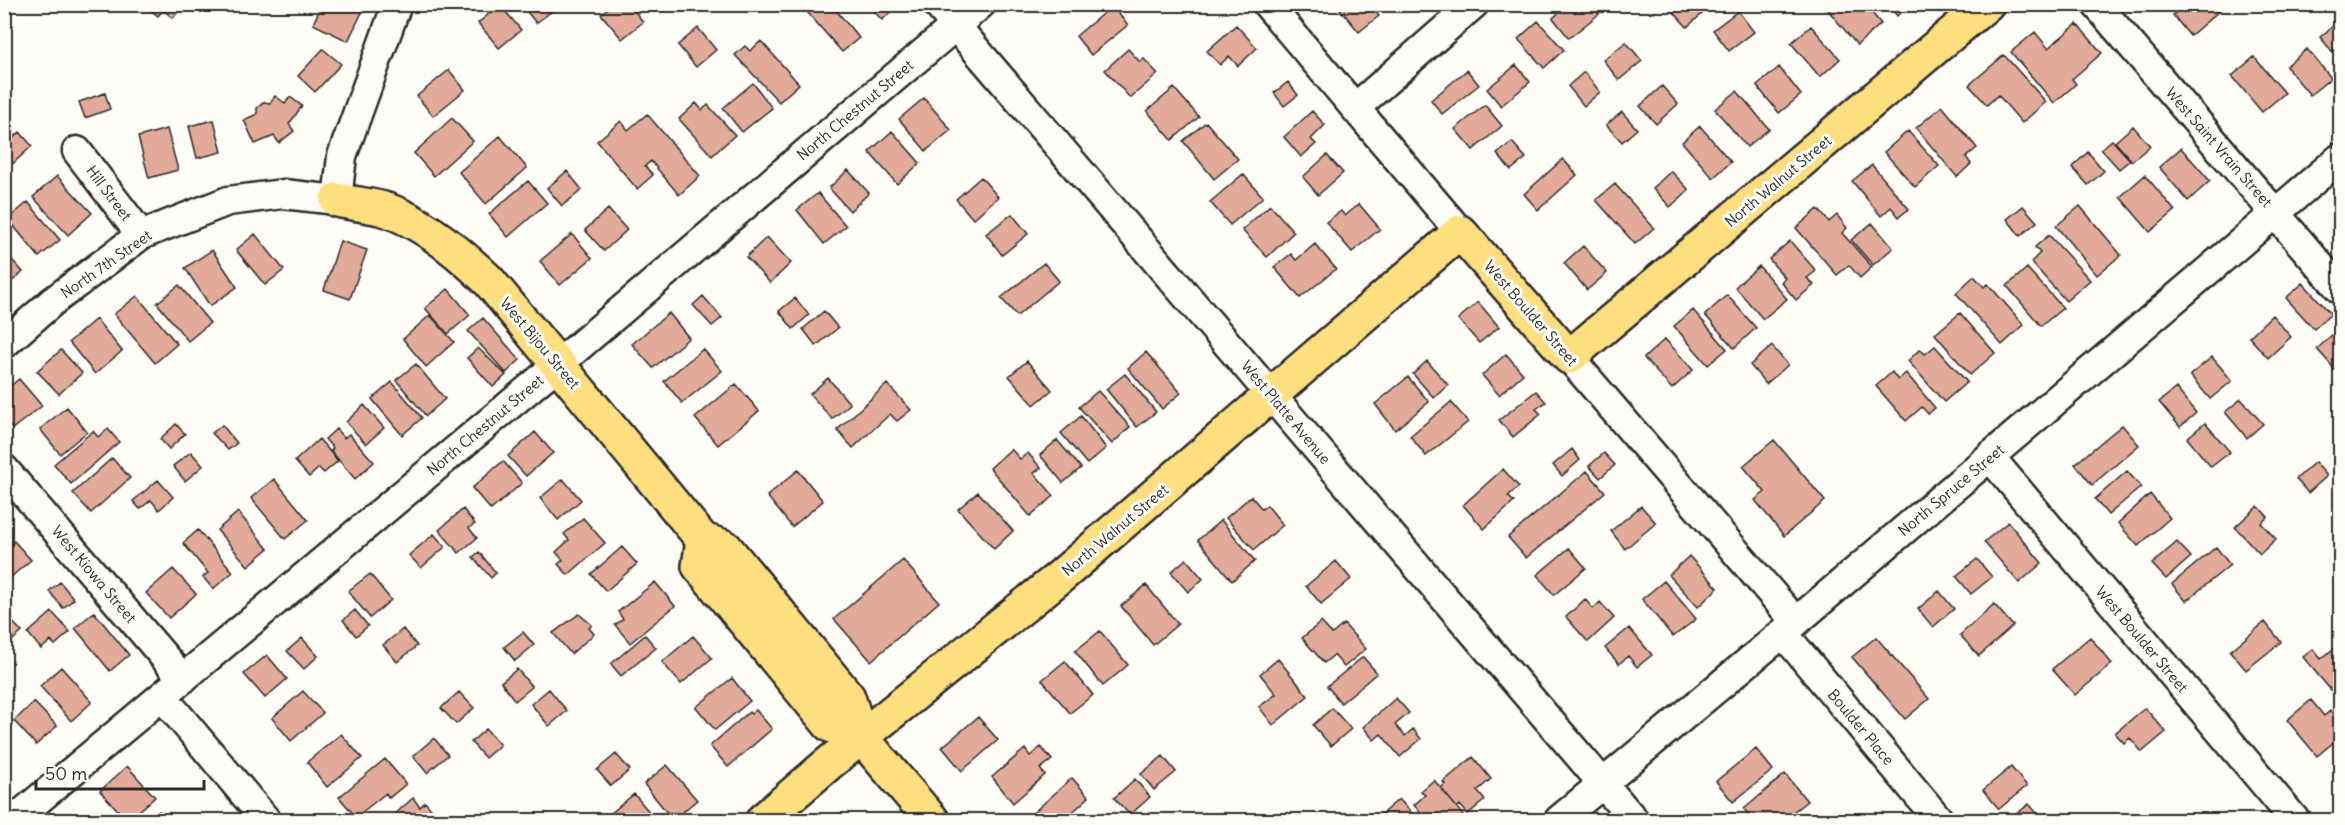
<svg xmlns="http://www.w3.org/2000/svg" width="2345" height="825" viewBox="0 0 2345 825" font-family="Delius,sans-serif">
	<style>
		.building { fill: #e2ab99; stroke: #2b2b2b; stroke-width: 1.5 }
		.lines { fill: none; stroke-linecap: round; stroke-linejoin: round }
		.minor-casing { stroke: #2b2b2b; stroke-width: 33 }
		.major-casing { stroke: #2b2b2b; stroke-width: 38 }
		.minor { stroke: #fdfcf7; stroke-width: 28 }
		.major { stroke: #fedf80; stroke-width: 33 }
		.labels { text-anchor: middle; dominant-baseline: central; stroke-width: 6; stroke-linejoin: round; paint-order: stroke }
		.street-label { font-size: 15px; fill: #2b2b2b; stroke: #fdfcf7 }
	</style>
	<rect width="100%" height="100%" fill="#fdfcf7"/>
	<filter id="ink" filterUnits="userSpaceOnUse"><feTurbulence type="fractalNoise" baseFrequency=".0167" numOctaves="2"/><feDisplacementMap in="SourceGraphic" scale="12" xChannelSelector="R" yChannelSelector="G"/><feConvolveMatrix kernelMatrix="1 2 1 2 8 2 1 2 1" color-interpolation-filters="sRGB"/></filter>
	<g filter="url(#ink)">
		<!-- building -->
		<path class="building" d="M143 4H184L173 18 163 10 158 16Z
			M322 4H366L348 41 313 24Z
			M521 4H555L557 7 536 23Z
			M613 4H629L643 22 622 39 601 14Z
			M817 4H831L859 38 842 52 808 13Z
			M861 4H898L899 5 882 20 869 6 865 9Z
			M1336 4H1369L1379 16 1359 32Z
			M1568 4H1591L1599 14 1569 38 1553 18Z
			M1678 4H1696L1703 13 1687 27 1672 10Z
			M1823 4H1865L1881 24 1857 45Z
			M1888 4H1910L1897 16Z
			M2185 4H2227L2190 36 2173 15Z
			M500 5 521 30 499 48 478 23Z
			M1112 6 1128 25 1091 55 1076 36Z
			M1738 11 1754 32 1729 51 1713 30Z
			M2340 20V61L2320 37Z
			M1538 21 1564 50 1544 68 1518 39Z
			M2077 24 2102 53 2072 79 2076 84 2054 103 2011 52 2035 32 2048 48Z
			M1236 25 1257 48 1238 66 1229 56 1220 65 1207 51Z
			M1811 26 1840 59 1820 77 1791 43Z
			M698 28 716 50 696 67 678 45Z
			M761 41 799 84 779 102 735 55 745 46 750 51Z
			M1626 42 1642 61 1619 80 1603 60Z
			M323 49 341 64 315 92 298 76Z
			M1128 49 1140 62 1144 59 1158 74 1130 98 1105 70Z
			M2307 49 2331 78 2310 95 2286 66Z
			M2004 55 2046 102 2022 123 1998 95 1987 105 1969 85Z
			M2254 57 2285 93 2262 112 2232 76Z
			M1516 65 1530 82 1501 106 1487 89Z
			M1779 67 1801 95 1779 113 1757 86Z
			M449 70 465 90 433 116 417 96Z
			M1467 70 1479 85 1442 114 1431 100Z
			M1584 72 1600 92 1584 106 1568 86Z
			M1288 82 1298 95 1284 106 1274 93Z
			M753 83 772 108 742 132 723 108Z
			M1662 86 1678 104 1656 124 1640 106Z
			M1174 88 1199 117 1172 140 1147 111Z
			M1737 91 1769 129 1747 147 1715 109Z
			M105 93 110 109 85 118 79 102Z
			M275 96 285 103 290 97 302 106 289 124 294 131 279 143 274 136 255 144 244 120 257 114V108L264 102 270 103Z
			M924 98 951 130 926 151 899 119Z
			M696 103 702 110 708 105 735 135 712 156 679 119Z
			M1485 105 1502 126 1473 150 1455 129Z
			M1942 106 1977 148 1966 157 1971 164 1957 177 1916 128Z
			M1312 111 1325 125 1311 139 1316 144 1301 157 1284 137Z
			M1622 112 1637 129 1622 142 1606 125Z
			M647 114 700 176 679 195 651 161 645 166 653 175 637 189 597 141 621 121 628 130Z
			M452 118 473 141 434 176 414 153Z
			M214 120 222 152 197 158 189 126Z
			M1206 122 1238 159 1214 179 1183 141Z
			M1700 126 1731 162 1713 178 1682 142Z
			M2133 126 2150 146 2132 161 2115 142Z
			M167 129 178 170 149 178 138 137Z
			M892 131 920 163 897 184 869 152Z
			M1908 131 1939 166 1915 187 1884 152Z
			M20 132 32 146 7 169 4 166V146Z
			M500 136 527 168 486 204 459 172Z
			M2112 140 2130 160 2119 169 2101 149Z
			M1512 142 1526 158 1511 170 1497 154Z
			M2181 148 2210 181 2188 201 2159 167Z
			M2088 152 2104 171 2088 185 2072 167Z
			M1327 155 1343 173 1318 195 1303 177Z
			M1563 159 1577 175 1538 210 1524 194Z
			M1872 165 1909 209 1899 217 1891 207 1881 216 1852 181Z
			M848 170 869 193 850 211 829 188Z
			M567 171 582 190 562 206 547 188Z
			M1671 171 1689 190 1670 207 1653 188Z
			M1243 174 1263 197 1230 225 1210 202Z
			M2145 175 2175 211 2150 232 2120 197Z
			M57 176 92 213 68 235 33 197Z
			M981 177 998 197 973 219 956 199Z
			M528 181 547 203 508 237 489 214Z
			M1615 184 1654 228 1635 244 1596 200Z
			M818 193 846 226 824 244 797 210Z
			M28 202 60 240 39 257 8 219Z
			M1359 204 1380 229 1352 252 1326 222 1341 211 1345 216Z
			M1270 205 1294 232 1267 257 1242 230Z
			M2023 206 2037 222 2020 236 2007 219Z
			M2080 206 2121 255 2097 275 2056 226Z
			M608 209 627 230 604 251 585 230Z
			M1818 209 1829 222 1837 215 1847 228 1842 233 1872 267 1860 278 1849 265 1837 275 1796 228Z
			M1012 214 1028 234 1002 255 986 234Z
			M1872 223 1893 248 1873 265 1851 240Z
			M255 234 284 270 265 285 236 250Z
			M572 234 592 258 560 285 540 261Z
			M2049 235 2090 280 2066 301 2031 262 2040 253 2035 247Z
			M767 237 791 263 770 283 746 257Z
			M340 241 367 250 350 299 324 290Z
			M1790 241 1816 271 1807 278 1814 285 1796 300 1781 282 1785 278 1769 259Z
			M1315 244 1336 269 1300 298 1274 267 1291 254 1296 260Z
			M1583 246 1607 273 1587 290 1564 263Z
			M212 250 237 287 210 306 185 268Z
			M4 251 23 272 4 288Z
			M1044 263 1059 281 1017 316 1001 298Z
			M1759 266 1787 299 1763 319 1735 287Z
			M2027 268 2063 308 2041 326 2007 286Z
			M1974 276 1984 287 1988 284 2024 325 2002 345 1956 293Z
			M2303 283 2331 314 2314 329 2286 298Z
			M179 285 210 323 188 341 157 303Z
			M448 289 470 315 448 334 425 308Z
			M1727 295 1756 328 1734 348 1705 315Z
			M137 296 177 344 155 363 114 314Z
			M703 296 722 318 712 326 693 305Z
			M795 298 809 315 793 329 779 311Z
			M1478 302 1499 327 1479 343 1458 319Z
			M1693 310 1727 349 1708 365 1674 326Z
			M824 311 838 328 816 346 803 329Z
			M669 313 689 338 653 368 632 344Z
			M1960 313 1995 353 1970 375 1935 334Z
			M430 315 454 342 426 367 403 339Z
			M2272 315 2291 337 2268 358 2249 337Z
			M483 318 520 360 506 373 468 331Z
			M96 319 122 351 95 374 69 342Z
			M2336 331 2340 336V375L2317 349Z
			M1665 339 1693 370 1672 389 1644 358Z
			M1772 346 1788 365 1766 384 1750 365Z
			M1935 346 1967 382 1944 402 1908 361 1920 349 1925 354Z
			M478 348 506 375 493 387 467 358Z
			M703 349 722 371 682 403 664 381Z
			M61 350 82 373 59 394 37 371Z
			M1146 352 1181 393 1162 409 1128 368Z
			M1506 354 1523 374 1499 395 1482 375Z
			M2212 357 2232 381 2210 399 2190 375Z
			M1027 361 1052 390 1034 405 1009 376Z
			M1427 361 1448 385 1434 398 1413 374Z
			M416 364 445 399 426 416 396 380Z
			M1892 372 1898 380 1906 373 1935 408 1928 414 1922 407 1906 421 1876 386Z
			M1125 374 1156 412 1137 427 1106 389Z
			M1408 377 1429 402 1395 430 1375 404Z
			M828 378 850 404 832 419 810 394Z
			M19 379 42 406 12 429 4 419V391Z
			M392 382 422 418 402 435 372 399Z
			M736 384 759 411 718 445 695 418Z
			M887 384 911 410 897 421 890 414 853 448 837 430Z
			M2176 388 2196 413 2180 427 2159 402Z
			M1098 391 1130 427 1112 444 1079 407Z
			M1536 391 1546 402 1536 409 1541 414 1513 437 1499 420Z
			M2241 399 2263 424 2247 438 2225 412Z
			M1451 402 1468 422 1426 456 1410 436Z
			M364 405 384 428 366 444 346 422Z
			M67 407 87 432 60 454 40 429Z
			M1081 416 1106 448 1087 464 1061 433Z
			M2205 423 2230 452 2211 467 2187 438Z
			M176 424 185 434 169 449 160 439Z
			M222 425 237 443 228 450 212 433Z
			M2122 425 2139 445 2092 485 2075 464Z
			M108 429 119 442 71 484 54 464 93 431 98 437Z
			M336 429 344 438 349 434 374 462 355 479 331 451 333 448 325 439Z
			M535 432 553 453 526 476 508 456Z
			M319 439 338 461 324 473 319 468 309 477 295 461Z
			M1057 440 1081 468 1063 483 1040 455Z
			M1774 440 1825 501 1784 536 1755 500 1765 492 1743 466Z
			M1011 449 1020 459 1028 453 1041 468 1034 473 1054 496 1030 516 990 468Z
			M1572 449 1580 460 1562 476 1553 465Z
			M191 452 203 466 185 481 173 466Z
			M1604 453 1615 465 1600 478 1589 466Z
			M112 458 130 478 91 513 73 493Z
			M503 461 522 483 491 510 472 488Z
			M2315 462 2327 476 2308 493 2296 479Z
			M1503 469 1519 487 1508 496 1514 502 1484 529 1463 505Z
			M798 470 823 501 792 527 767 496Z
			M1587 471 1605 492 1526 558 1508 537Z
			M2127 471 2141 487 2108 515 2095 499Z
			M274 479 308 520 285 539 251 498Z
			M563 479 581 500 558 520 540 498Z
			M158 480 173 497 159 510 151 500 140 509 133 501Z
			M978 492 1013 531 994 549 958 509Z
			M2150 494 2170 518 2138 546 2118 523Z
			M1251 496 1262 509 1267 505 1283 525 1254 550 1226 518Z
			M1641 506 1656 523 1625 549 1611 531Z
			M2258 506 2268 517 2261 523 2276 539 2260 554 2235 527Z
			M463 509 475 524 469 528 477 538 459 553 439 530Z
			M238 512 268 549 248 566 217 530Z
			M583 518 605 543 568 575 558 564 563 560 556 552 569 540 564 534Z
			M1221 520 1255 561 1232 581 1198 540Z
			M2008 522 2042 563 2019 583 1984 542Z
			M198 530 233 572 213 589 203 577 208 573 183 543Z
			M434 534 445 547 421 568 409 555Z
			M14 541 31 560 4 583V549Z
			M2177 542 2191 557 2166 579 2152 564Z
			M622 547 637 564 606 591 591 574Z
			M2216 547 2230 565 2186 601 2172 584Z
			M1569 548 1586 568 1554 595 1537 575Z
			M479 552 496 573 491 578 473 557Z
			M1689 556 1718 588 1698 607 1669 575Z
			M1186 559 1203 579 1188 592 1171 572Z
			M1977 559 1992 577 1971 594 1956 576Z
			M903 560 939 602 871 661 834 619Z
			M1336 561 1351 579 1321 604 1306 586Z
			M173 569 196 594 169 618 146 593Z
			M370 574 391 600 370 618 348 591Z
			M1664 581 1696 619 1673 637 1642 599Z
			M60 582 74 599 63 608 49 591Z
			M655 582 675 606 630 643 615 625 623 619 618 612Z
			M1146 585 1178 624 1153 645 1121 606Z
			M1939 591 1954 609 1933 627 1918 609Z
			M1585 599 1593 609 1600 602 1614 618 1588 642 1566 617Z
			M1994 604 2013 626 1979 656 1960 635Z
			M355 610 368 626 356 636 343 620Z
			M52 612 70 632 55 645 51 641 41 649 28 633Z
			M94 612 129 655 110 671 75 628Z
			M579 614 592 625 589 628 594 634 571 654 553 633Z
			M8 617 22 632 5 647 4 620Z
			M1321 622 1332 634 1344 624 1366 649 1344 667 1334 655 1324 663 1302 638Z
			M2265 622 2281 642 2246 670 2230 651Z
			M1629 628 1652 655 1637 667 1628 656 1619 664 1605 648Z
			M403 629 417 646 397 662 383 645Z
			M1100 631 1128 665 1103 686 1075 651Z
			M523 632 534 645 515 661 504 647Z
			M645 635 656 648 621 676 611 664Z
			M693 636 712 658 681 684 662 662Z
			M1876 637 1929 699 1905 719 1852 657Z
			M2090 637 2112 664 2075 695 2052 669Z
			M302 638 318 656 304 669 287 651Z
			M2338 645 2340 647V701L2303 657 2313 649 2321 659Z
			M267 655 287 679 265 698 244 674Z
			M1363 657 1377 673 1341 703 1327 686Z
			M1278 659 1308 696 1273 725 1259 707 1276 694 1260 674Z
			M1065 661 1093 695 1070 713 1042 680Z
			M61 667 92 702 71 721 40 686Z
			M517 669 532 687 515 701 501 682Z
			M732 678 750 701 715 730 696 707Z
			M549 689 567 711 549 726 531 704Z
			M303 691 323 713 291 741 272 718Z
			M459 692 474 708 456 724 441 708Z
			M1396 698 1409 713 1395 725 1405 736 1413 729 1421 739 1400 757 1381 734 1374 740 1363 727Z
			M2311 700 2324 716 2330 711 2340 723V737L2317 756 2287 720Z
			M34 702 57 726 36 745 14 721Z
			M1332 708 1351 729 1331 746 1313 725Z
			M2145 708 2166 732 2142 752 2130 738 2124 743 2115 733Z
			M756 710 772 729 728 767 710 746 749 712 751 714Z
			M978 717 998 740 962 771 942 747Z
			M486 729 500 745 485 758 471 742Z
			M341 734 362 758 327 787 307 762Z
			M434 738 448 755 427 773 413 756Z
			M1041 747 1052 760 1040 769 1045 775 1013 803 992 777 1025 749 1030 756Z
			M1756 749 1773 770 1733 802 1716 781Z
			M616 754 630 770 611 786 597 770Z
			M1163 756 1176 772 1154 790 1141 774Z
			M1473 757 1491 779 1477 791 1485 800 1468 814 1460 805 1457 808 1441 788 1445 784 1443 782Z
			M385 759 406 784 389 798 386 793 356 817 339 797Z
			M667 765 697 800 673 820 644 784Z
			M127 766 155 797 129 820H127L100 791Z
			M2011 767 2027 786 1999 809 1983 790Z
			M1785 774 1807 801 1783 820H1753L1744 809Z
			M1072 778 1089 797 1064 820H1042L1034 812Z
			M1135 779 1150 797 1130 815 1114 798Z
			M1434 780 1463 815 1457 820H1427L1414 805 1425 795 1421 791Z
			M634 794 656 820H616L610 814Z
			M413 798 420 807 425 802 436 815 429 820H388Z
			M1399 799 1418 820H1381L1378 817Z
			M2029 804 2043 820H2009Z
			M159 811 167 820H147Z"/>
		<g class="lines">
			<defs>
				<path id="minor" d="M937 4 1634 820
					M1267 4 1460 232
					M2096 4 2340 289
					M1355 108 1474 4
					M77 151 141 235
					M4 344 52 302 141 235 228 201 283 194 337 200 342 156 397 4
					M1569 357 1796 622
					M1990 457 2295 820
					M4 469 183 679
					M1783 633 1939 820
					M162 696 266 820
					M14 820 543 377 981 4
					M1559 820 1796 622 2340 158"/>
				<path id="major" d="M337 200C354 204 372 205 387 210 424 223 461 254 489 281L703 540 725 547 848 697 861 737 932 820
					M703 540 699 566 830 725 861 737
					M763 820 828 764 1061 576 1460 232 1569 357 1987 4"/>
			</defs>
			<!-- minor casing -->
			<use href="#minor" class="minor-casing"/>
			<!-- major casing -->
			<use href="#major" class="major-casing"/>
			<!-- minor -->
			<use href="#minor" class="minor"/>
			<!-- major -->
			<use href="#major" class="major"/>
		</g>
	</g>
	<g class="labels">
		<!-- street labels -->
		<g class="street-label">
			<text transform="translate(855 110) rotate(-40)">North Chestnut Street</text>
			<text transform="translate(2219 147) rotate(49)">West Saint Vrain Street</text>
			<text transform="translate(1778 181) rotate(-40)">North Walnut Street</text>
			<text transform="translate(109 193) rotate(53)">Hill Street</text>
			<text transform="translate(106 264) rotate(-35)">North 7th Street</text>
			<text transform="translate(1531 313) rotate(49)">West Boulder Street</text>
			<text transform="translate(540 343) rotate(50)">West Bijou Street</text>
			<text transform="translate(1286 412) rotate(50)">West Platte Avenue</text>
			<text transform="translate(485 425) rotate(-40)">North Chestnut Street</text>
			<text transform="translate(1951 490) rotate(-40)">North Spruce Street</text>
			<text transform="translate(1115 530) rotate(-40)">North Walnut Street</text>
			<text transform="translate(94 574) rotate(50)">West Kiowa Street</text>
			<text transform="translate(2142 639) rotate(50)">West Boulder Street</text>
			<text transform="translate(1861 727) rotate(50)">Boulder Place</text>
		</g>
	</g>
	<!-- margin -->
	<rect width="2345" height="825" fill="none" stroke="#fdfcf7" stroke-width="24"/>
	<rect x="12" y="12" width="2321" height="801" fill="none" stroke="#2b2b2b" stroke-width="2" filter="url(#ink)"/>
	<!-- scale -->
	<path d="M36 780v9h168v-9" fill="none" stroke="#2b2b2b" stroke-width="3"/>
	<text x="45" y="780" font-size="18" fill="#2b2b2b" stroke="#fdfcf7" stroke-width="4.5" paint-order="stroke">50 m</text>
</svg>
